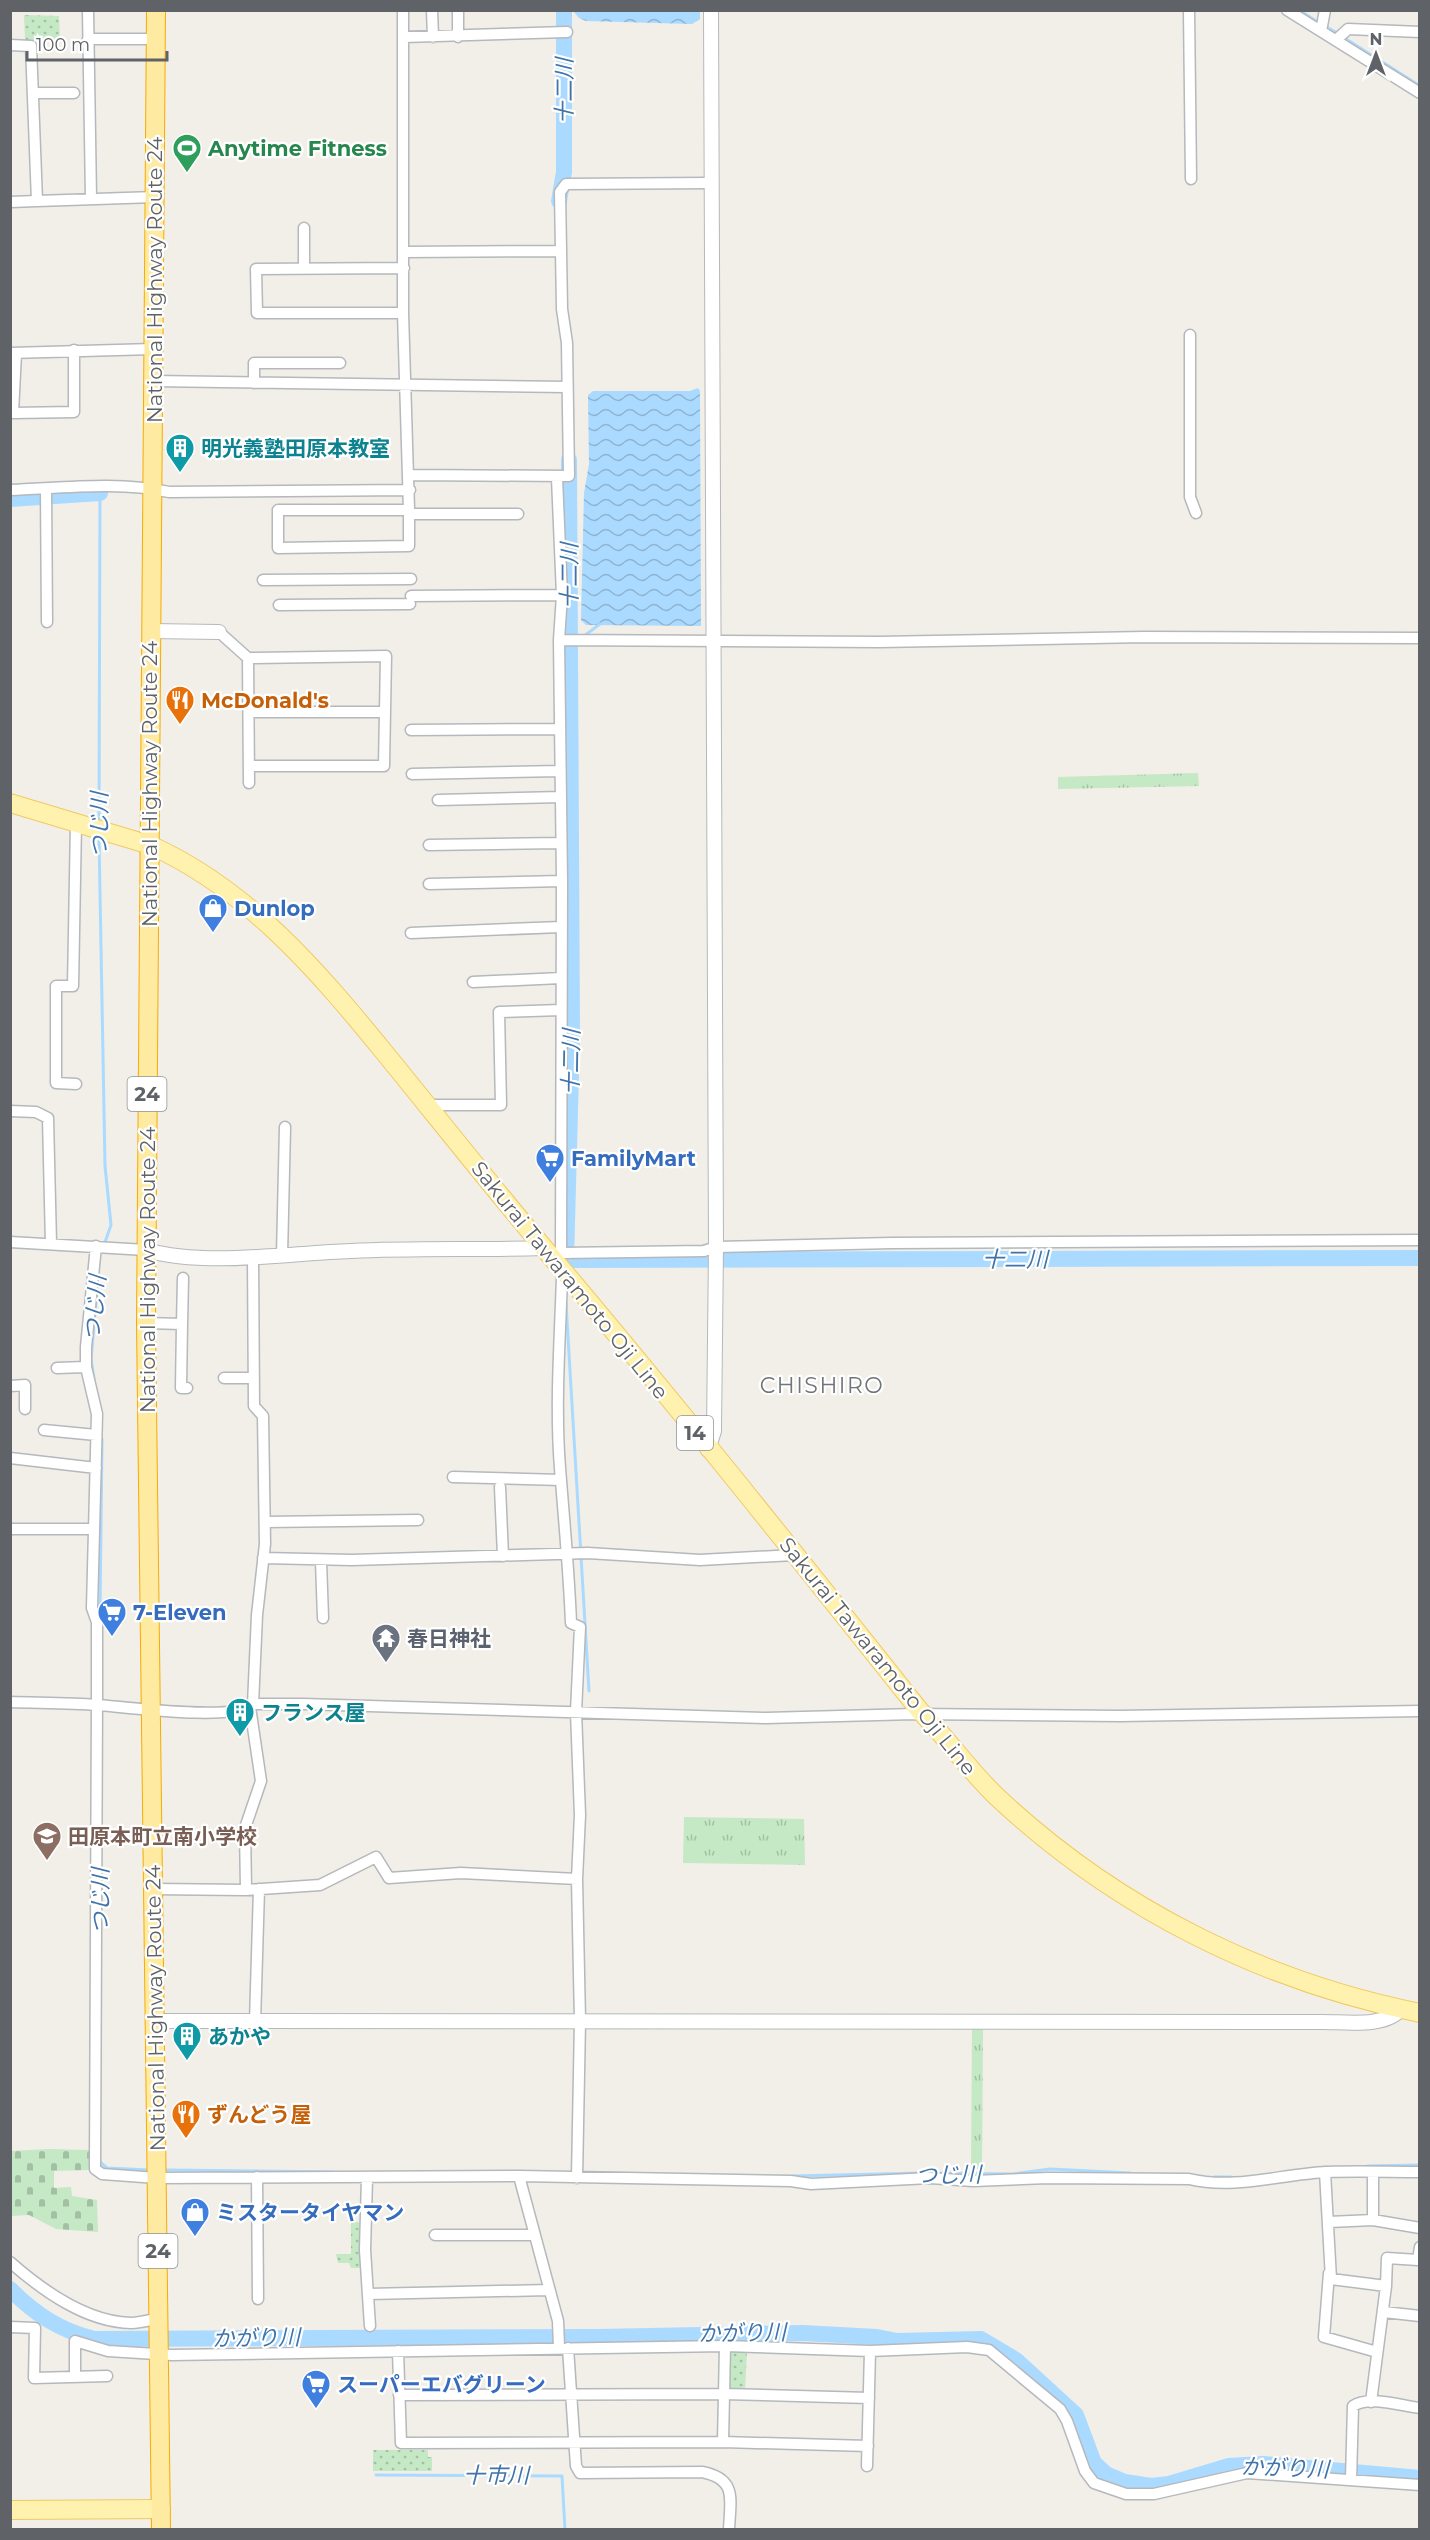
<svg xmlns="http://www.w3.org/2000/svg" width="1430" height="2540" font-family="Montserrat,'Noto Sans JP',sans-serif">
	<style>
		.grass { fill: url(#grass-tufts) }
		.cemetery { fill: url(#cemetery-stones) }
		.park { fill: url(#park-dots) }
		.water { fill: url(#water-waves) }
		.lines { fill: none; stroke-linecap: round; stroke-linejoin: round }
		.stream { stroke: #aadaff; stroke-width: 3 }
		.river { stroke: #aadaff; stroke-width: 16 }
		.minor-casing { stroke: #b5b8bc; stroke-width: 13 }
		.tertiary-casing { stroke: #b5b8bc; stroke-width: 16 }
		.primary-casing { stroke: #f2c960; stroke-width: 20 }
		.trunk-casing { stroke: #f9ab00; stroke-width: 20 }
		.minor { stroke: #fff; stroke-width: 10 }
		.tertiary { stroke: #fff; stroke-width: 14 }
		.primary { stroke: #fff2af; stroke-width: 18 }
		.trunk { stroke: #feeaa1; stroke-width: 18 }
		.labels { text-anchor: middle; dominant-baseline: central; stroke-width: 4.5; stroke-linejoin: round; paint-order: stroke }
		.shield { fill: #fff; stroke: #8f9295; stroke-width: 1.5 }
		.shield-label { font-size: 20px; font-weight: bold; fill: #5f6368 }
		.leisure-label { font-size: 21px; font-weight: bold; fill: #27864d; stroke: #fff; text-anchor: start }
		.street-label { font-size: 21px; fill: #5f6368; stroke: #fff }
		.culture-label { font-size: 21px; font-weight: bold; fill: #0d838f; stroke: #fff; text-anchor: start }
		.food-label { font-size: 21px; font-weight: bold; fill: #c56008; stroke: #fff; text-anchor: start }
		.shop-label { font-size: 21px; font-weight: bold; fill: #366cbe; stroke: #fff; text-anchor: start }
		.worship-label { font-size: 21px; font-weight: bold; fill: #5b616d; stroke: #fff; text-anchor: start }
		.education-label { font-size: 21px; font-weight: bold; fill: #785e54; stroke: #fff; text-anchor: start }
		.water-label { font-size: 22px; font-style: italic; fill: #4174aa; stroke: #fff }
		.neighbourhood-label { font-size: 22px; letter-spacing: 1.5px; fill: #70757a; stroke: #fff }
	</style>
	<defs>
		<pattern id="grass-tufts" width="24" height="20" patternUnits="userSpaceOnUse" patternTransform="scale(1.5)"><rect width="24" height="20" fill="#c5e8c5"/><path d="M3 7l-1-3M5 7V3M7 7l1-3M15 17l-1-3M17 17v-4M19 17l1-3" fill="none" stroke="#a3c0a4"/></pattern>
		<pattern id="cemetery-stones" width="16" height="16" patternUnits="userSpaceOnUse" patternTransform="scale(1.5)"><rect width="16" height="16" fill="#c5e8c5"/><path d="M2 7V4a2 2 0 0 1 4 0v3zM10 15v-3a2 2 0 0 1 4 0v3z" fill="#a3c0a4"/></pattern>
		<pattern id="park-dots" width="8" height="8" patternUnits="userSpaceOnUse" patternTransform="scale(1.5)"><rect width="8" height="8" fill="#c5e8c5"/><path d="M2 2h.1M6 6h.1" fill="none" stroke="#a3c0a4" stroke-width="1.8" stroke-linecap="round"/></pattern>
		<pattern id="water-waves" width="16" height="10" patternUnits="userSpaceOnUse" patternTransform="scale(1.5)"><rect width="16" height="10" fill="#aadaff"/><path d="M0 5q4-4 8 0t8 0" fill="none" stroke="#8eb4d2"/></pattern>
	</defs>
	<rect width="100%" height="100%" fill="#f1efe8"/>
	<path class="grass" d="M 1198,773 L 1199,786 L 1058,789 L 1058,777 Z
		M 684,1817 L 804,1819 L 805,1865 L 683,1863 Z
		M 972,2028 L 983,2028 L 982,2169 L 971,2169 Z"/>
	<path class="cemetery" d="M 49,2149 L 90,2150 L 89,2170 L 54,2171 L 54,2188 L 71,2187 L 72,2196 L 97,2200 L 98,2232 L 56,2229 L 29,2215 L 11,2216 L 11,2151 Z"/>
	<path class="park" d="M 24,15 L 59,16 L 60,41 L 25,40 Z
		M 351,2222 L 359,2222 L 360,2268 L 351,2268 L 349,2263 L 338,2263 L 336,2254 L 351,2254 Z
		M 732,2350 L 747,2351 L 745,2390 L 732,2390 C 725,2380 725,2360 732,2350 Z
		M 373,2450 L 428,2450 L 428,2457 L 432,2457 L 432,2471 L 373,2471 Z"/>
	<path class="water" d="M 573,11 L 700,11 L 700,19 L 692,24 L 586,21 L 579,18 Z
		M 698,388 L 700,391 L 701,626 L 586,625 L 581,620 L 584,493 L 589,464 L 588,395 L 593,391 L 690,391 Z"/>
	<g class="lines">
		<path class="stream" d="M 1299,10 L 1319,23
			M 1325,26 L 1337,33
			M 1343,37 L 1420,86
			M 584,636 L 600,624
			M 99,824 L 100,493
			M 99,837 L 105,1166 L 111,1225 L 104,1245
			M 566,1303 L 589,1691
			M 94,1379 L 91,1359 L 97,1290
			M 100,1615 L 102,1439
			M 99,2161 L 107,2168 L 149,2170
			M 1367,2166 L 1420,2165
			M 166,2170 L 333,2172
			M 933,2173 L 1013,2174 L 1050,2169 L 1130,2173
			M 792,2176 L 923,2173
			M 1214,2177 L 1231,2177
			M 376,2475 L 562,2476 L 565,2530"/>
		<path class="river" d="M 559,201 L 564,172 L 564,10
			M 569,460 L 572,1036 L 566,1260 L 1420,1258
			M 10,499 L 100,493
			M 10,2289 C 35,2314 59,2330 94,2339 L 598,2337 L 803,2333 L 877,2337 L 897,2341 L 981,2339 L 1016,2360 L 1076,2415 L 1094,2463 L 1106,2474 L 1125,2482 L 1151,2486 L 1169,2484 L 1229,2466 L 1263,2464 L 1420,2478"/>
		<g class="minor-casing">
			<path id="minor" d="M 88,10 L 91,199
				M 403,10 L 403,313 L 409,510
				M 432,10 L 433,37
				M 458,10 L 458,37
				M 1189,10 L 1191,179
				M 1287,10 L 1420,93
				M 1321,31 L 1325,10
				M 404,37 L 567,32
				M 88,39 L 156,39
				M 1336,40 L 1348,29 L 1420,32
				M 10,45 L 31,46 L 37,201 L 155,197
				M 33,93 L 74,93
				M 10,202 L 37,201
				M 304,228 L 304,268
				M 404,252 L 561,251
				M 403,313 L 257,313 L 256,269 L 404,268
				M 1190,335 L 1190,497 L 1196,513
				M 11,353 L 153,349
				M 16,353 L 13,413 L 74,412 L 74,350
				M 153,381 L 567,387
				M 254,383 L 254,363 L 340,363
				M 409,475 L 569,476 L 567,343 L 562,309 L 560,192 L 566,184 L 710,183
				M 557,478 L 562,595 L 559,640 L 562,881 L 561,1253
				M 46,489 L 47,622
				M 10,490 C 63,488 118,481 169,492 L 410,490
				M 278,510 L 409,510 L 409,546 L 278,548 Z
				M 409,514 L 518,514
				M 263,580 L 411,579
				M 411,596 L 562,595
				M 279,605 L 410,604
				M 219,632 L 248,658 L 249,783
				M 559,640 L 879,642 L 1144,637 L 1420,638
				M 248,658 L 386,656 L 384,766 L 249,766
				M 250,712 L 385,712
				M 411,730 L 559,729
				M 412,774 L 560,771
				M 438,800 L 561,797
				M 429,845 L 561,843
				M 429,884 L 562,881
				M 411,933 L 561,927
				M 473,982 L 561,978
				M 76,1084 L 56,1083 L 56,986 L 73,986 L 76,823
				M 428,1105 L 501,1105 L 499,1012 L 561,1010
				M 10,1111 L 36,1112 L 48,1118 L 51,1244
				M 10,1242 L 146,1250
				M 96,1246 L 86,1347 L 86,1367 L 97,1414 L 92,1608 L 97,1622 L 97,1699 L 95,2169 L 102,2174 L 157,2178 L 519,2176 L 791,2181 L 811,2184 L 930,2178 L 973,2181 L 1048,2178 L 1189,2179 C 1235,2190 1281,2174 1327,2172 C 1358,2171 1389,2172 1420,2172
				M 282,1255 L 285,1127
				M 551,1256 L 561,1253 L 704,1251 L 716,1247 L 892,1243 L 1420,1240
				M 253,1257 L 254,1406 L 263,1416 L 265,1544 L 257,1615 L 253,1704
				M 564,1272 L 562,1277 C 560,1340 555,1405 560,1468 C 564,1520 569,1571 571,1623 L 580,1627 L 576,1712 L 580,1815 L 577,1879 L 580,2021 L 577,2178
				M 146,1323 L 182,1324 L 181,1388 L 187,1388
				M 182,1324 L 183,1278
				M 57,1368 L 86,1367
				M 224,1378 L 254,1378
				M 10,1386 L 25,1385 L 25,1409
				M 44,1430 L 96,1435
				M 10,1458 L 96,1468
				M 453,1477 L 561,1480
				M 500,1487 L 503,1556
				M 266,1522 L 418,1520
				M 10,1529 L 94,1529
				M 263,1558 L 352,1560 L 588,1553 L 700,1560 L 794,1555
				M 321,1561 L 323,1618
				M 10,1702 C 40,1703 69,1703 98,1705 C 125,1707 237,1722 253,1704 L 303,1704 L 766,1718 L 914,1714 L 1120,1716 L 1420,1711
				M 153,1889 L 246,1890 L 320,1885 L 376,1857 L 389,1878 L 461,1873 L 577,1879
				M 246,1890 L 245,1828 L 261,1781 L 250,1707
				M 255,2022 L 259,1889
				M 1325,2172 L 1331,2279 L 1386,2286 L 1371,2402
				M 1373,2172 L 1373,2220
				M 519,2176 L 558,2321 L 559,2347
				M 257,2177 L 258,2299
				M 367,2178 L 365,2250 L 370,2326
				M 1329,2222 L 1373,2220 L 1420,2228
				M 435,2235 L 533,2235
				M 10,2262 C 43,2291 86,2322 131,2323 C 140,2323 150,2320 159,2318
				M 1329,2273 L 1324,2337 L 1377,2352
				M 1386,2286 L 1387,2258 L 1418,2260 L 1420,2247
				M 368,2294 L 549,2290
				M 1384,2312 L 1420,2316
				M 10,2327 L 35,2328 L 34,2378 L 107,2376
				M 568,2348 L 576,2466 L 580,2473 L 702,2472 C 738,2479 730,2500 729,2530
				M 398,2351 L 401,2443 L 723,2442 L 868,2446
				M 75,2377 L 75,2341 L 108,2351 L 172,2355 L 725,2346 L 870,2351 L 967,2347 L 989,2350 L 1060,2409 L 1067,2421 L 1085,2471 L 1094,2483 L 1126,2494 L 1154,2494 L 1247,2473 L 1420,2485
				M 399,2395 L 724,2394 L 869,2398
				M 723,2442 L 725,2346
				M 867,2466 L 870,2351
				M 1351,2480 L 1353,2406 C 1368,2395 1402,2406 1420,2408"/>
		</g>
		<g class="tertiary-casing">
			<path id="tertiary" d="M 150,631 L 219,632
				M 146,1250 C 206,1267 289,1253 351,1251 C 415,1248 479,1250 543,1248
				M 708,1450 L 714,1431 L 716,1247 L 711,10
				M 154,2021 L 1317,2022 C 1342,2021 1384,2029 1401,2009"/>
		</g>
		<g class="primary-casing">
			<path id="primary" d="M 10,803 L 150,845 C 248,889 317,970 384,1052 C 437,1117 489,1183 543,1247 C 672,1399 796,1555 920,1711 C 947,1738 968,1769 996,1796 C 1114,1907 1261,1981 1420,2013
				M 10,2510 L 161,2509"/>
		</g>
		<g class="trunk-casing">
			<path id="trunk" d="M 156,10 L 146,1323 L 161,2530"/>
		</g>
		<use href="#minor" class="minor"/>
		<use href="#tertiary" class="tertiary"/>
		<use href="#primary" class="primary"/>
		<use href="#trunk" class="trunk"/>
	</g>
	<defs>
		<g id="stadium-pin" transform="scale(1.5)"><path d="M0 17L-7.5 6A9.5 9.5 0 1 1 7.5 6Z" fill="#2e9e5b" stroke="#fff"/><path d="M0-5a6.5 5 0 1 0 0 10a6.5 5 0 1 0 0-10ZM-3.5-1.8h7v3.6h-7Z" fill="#fff"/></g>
		<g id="building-pin" transform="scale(1.5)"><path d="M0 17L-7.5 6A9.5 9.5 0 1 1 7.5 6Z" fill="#0f9aa8" stroke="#fff"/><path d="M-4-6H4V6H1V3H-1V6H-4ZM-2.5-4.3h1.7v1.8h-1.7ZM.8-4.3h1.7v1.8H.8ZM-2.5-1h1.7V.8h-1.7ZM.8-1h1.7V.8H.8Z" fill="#fff"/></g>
		<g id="restaurant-pin" transform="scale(1.5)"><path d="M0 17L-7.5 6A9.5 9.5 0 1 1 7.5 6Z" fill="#e8710a" stroke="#fff"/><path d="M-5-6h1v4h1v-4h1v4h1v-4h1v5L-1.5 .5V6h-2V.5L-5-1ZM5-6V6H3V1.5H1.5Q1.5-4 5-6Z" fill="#fff"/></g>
		<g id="shop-pin" transform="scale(1.5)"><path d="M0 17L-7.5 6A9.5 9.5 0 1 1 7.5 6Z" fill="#3f7fe0" stroke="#fff"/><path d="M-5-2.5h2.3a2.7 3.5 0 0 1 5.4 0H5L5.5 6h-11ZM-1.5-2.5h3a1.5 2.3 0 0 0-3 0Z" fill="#fff"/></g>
		<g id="supermarket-pin" transform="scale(1.5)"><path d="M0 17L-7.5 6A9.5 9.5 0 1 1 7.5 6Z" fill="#3f7fe0" stroke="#fff"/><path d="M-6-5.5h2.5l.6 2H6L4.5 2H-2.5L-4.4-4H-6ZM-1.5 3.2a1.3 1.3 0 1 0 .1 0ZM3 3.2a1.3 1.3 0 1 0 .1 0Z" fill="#fff"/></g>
		<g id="temple-pin" transform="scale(1.5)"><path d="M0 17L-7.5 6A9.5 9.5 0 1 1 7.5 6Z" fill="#6b7280" stroke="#fff"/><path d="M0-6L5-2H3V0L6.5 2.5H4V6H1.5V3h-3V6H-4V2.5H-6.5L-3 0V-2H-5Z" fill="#fff"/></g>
		<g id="school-pin" transform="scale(1.5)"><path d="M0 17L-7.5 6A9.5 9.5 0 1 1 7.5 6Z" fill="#8d6e63" stroke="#fff"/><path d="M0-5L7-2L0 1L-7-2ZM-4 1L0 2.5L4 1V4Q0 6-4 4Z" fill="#fff"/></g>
	</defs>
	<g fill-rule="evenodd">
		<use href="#stadium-pin" x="187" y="148"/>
		<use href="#building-pin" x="180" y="448"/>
		<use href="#restaurant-pin" x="180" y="700"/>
		<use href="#shop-pin" x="213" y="908"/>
		<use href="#supermarket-pin" x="550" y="1158"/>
		<use href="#supermarket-pin" x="112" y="1612"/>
		<use href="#temple-pin" x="386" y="1638"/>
		<use href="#building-pin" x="240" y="1712"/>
		<use href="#school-pin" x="47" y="1836"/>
		<use href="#building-pin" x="187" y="2036"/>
		<use href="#restaurant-pin" x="186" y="2114"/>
		<use href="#shop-pin" x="195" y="2212"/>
		<use href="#supermarket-pin" x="316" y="2384"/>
	</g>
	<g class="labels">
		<g class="shield">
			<rect x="127.5" y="1077" width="39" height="34" rx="4.5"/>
			<rect x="677" y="1416" width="36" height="34" rx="4.5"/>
			<rect x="138.5" y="2234" width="39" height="34" rx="4.5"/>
		</g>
		<g class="shield-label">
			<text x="147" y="1094">24</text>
			<text x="695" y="1433">14</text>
			<text x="158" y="2251">24</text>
		</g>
		<g class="leisure-label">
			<text x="208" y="148">Anytime Fitness</text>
		</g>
		<g class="street-label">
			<text transform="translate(154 280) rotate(-90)">National Highway Route 24</text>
			<text transform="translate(149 784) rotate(-90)">National Highway Route 24</text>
			<text transform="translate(147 1270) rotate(-90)">National Highway Route 24</text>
			<text transform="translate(570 1280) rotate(51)">Sakurai Tawaramoto Oji Line</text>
			<text transform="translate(878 1656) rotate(51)">Sakurai Tawaramoto Oji Line</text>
			<text transform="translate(155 2008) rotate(-91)">National Highway Route 24</text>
		</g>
		<g class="culture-label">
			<text x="201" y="448">明光義塾田原本教室</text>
			<text x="261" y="1712">フランス屋</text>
			<text x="208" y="2036">あかや</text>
		</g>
		<g class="food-label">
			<text x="201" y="700">McDonald's</text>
			<text x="207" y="2114">ずんどう屋</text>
		</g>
		<g class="shop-label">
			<text x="234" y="908">Dunlop</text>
			<text x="571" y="1158">FamilyMart</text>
			<text x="133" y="1612">7-Eleven</text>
			<text x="216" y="2212">ミスタータイヤマン</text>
			<text x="337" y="2384">スーパーエバグリーン</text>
		</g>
		<g class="worship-label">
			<text x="407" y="1638">春日神社</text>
		</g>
		<g class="education-label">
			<text x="68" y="1836">田原本町立南小学校</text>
		</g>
		<g class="water-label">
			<text transform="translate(564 91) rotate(-90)">十二川</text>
			<text transform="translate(569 576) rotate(-90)">十二川</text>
			<text transform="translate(99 825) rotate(-90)">つじ川</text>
			<text transform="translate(571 1062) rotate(-89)">十二川</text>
			<text x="1015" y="1259">十二川</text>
			<text transform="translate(95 1308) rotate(-85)">つじ川</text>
			<text transform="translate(100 1901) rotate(-90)">つじ川</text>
			<text transform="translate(948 2175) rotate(-1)">つじ川</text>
			<text transform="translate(742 2333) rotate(-1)">かがり川</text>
			<text transform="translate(256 2338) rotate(-1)">かがり川</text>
			<text transform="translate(1285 2468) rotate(2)">かがり川</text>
			<text x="496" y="2475">十市川</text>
		</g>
		<g class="neighbourhood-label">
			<text x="822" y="1385">CHISHIRO</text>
		</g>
	</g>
	<rect width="1430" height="2540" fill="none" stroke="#5f6368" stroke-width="24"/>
	<g transform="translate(1376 54)" stroke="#ffffff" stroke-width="4.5" paint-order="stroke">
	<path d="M0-4.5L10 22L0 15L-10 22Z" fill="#5f6368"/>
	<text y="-9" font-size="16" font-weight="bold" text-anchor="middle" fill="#5f6368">N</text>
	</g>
	<path d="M27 51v9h140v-9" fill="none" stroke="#5f6368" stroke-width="3"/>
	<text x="36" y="51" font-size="18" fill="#5f6368" stroke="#ffffff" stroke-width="4.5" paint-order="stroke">100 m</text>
</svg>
